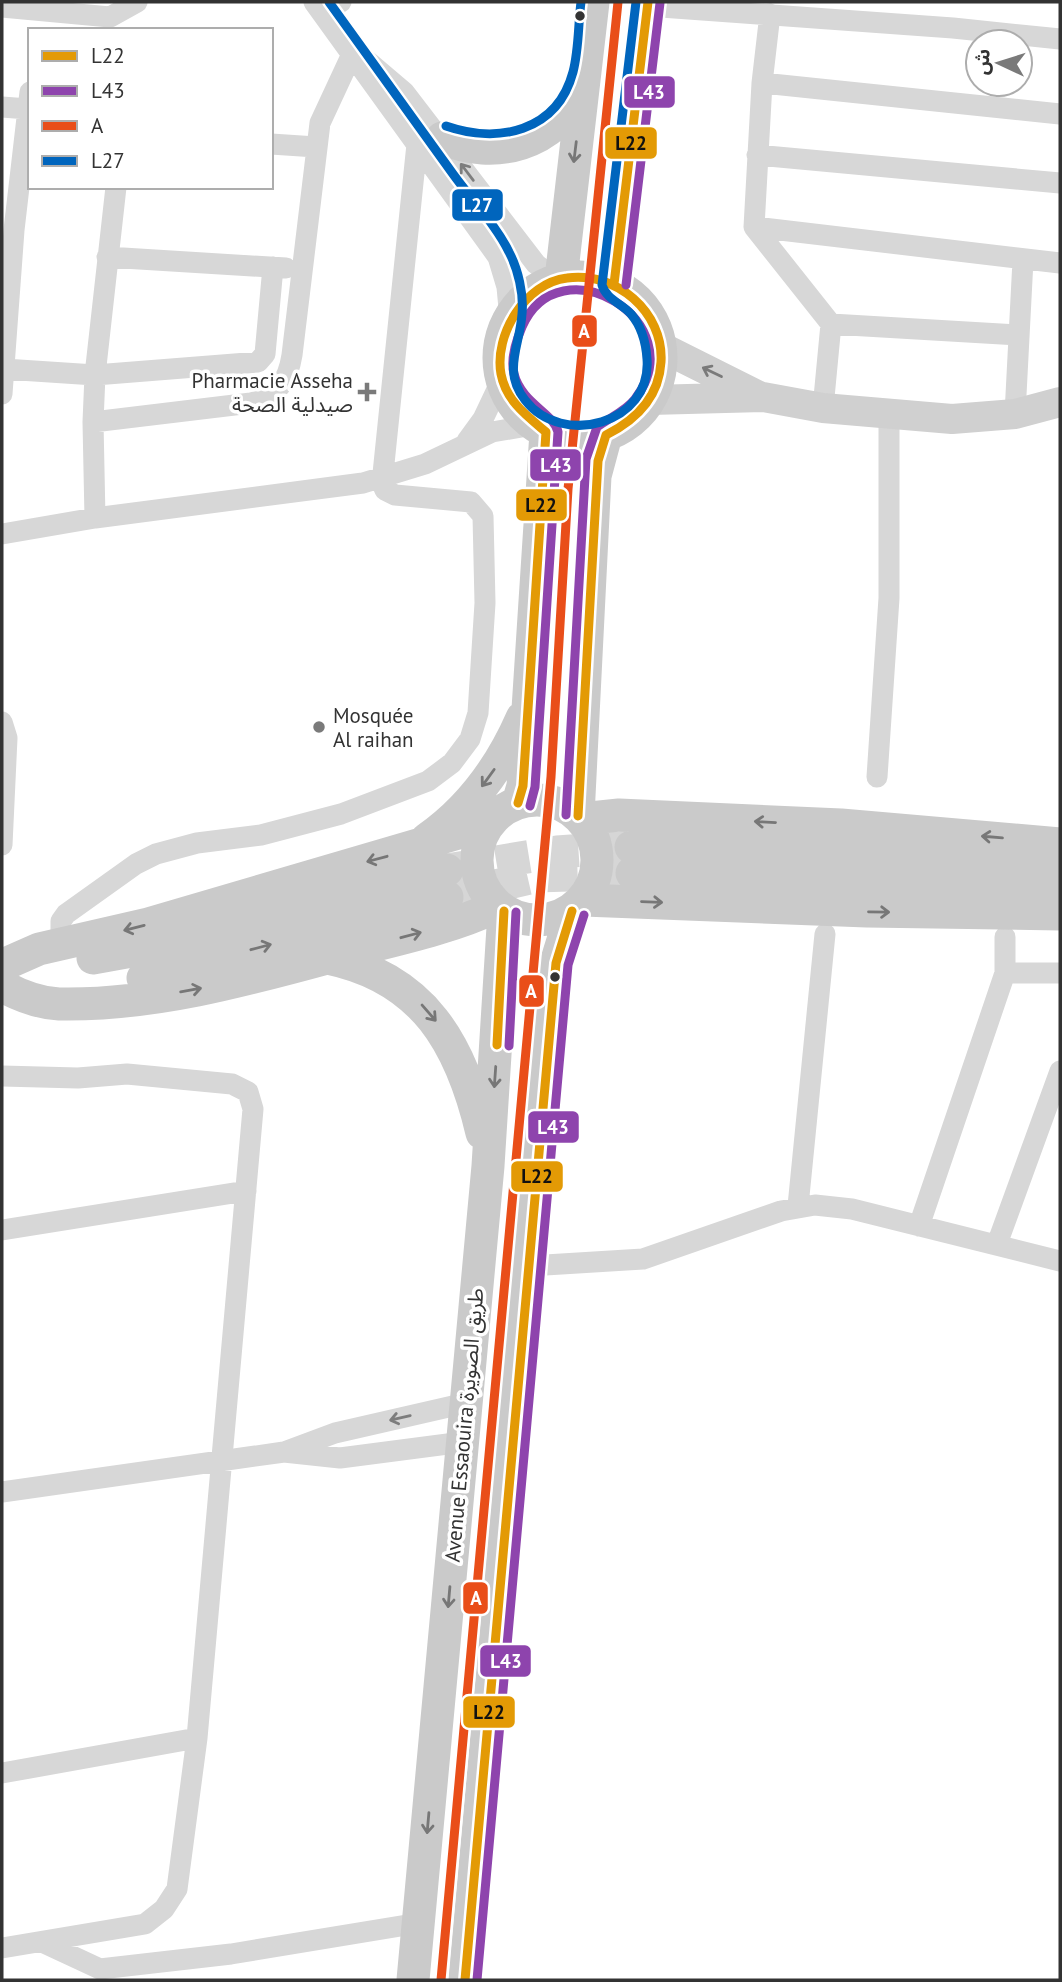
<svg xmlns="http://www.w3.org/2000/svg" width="1062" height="1982" font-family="'PT Sans','Noto Sans Arabic',sans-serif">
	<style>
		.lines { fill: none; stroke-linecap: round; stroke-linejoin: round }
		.primary-tunnel { stroke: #d6d6d6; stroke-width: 33; stroke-dasharray: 33 17; stroke-linecap: butt }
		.street { stroke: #d7d7d7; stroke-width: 21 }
		.secondary { stroke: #d0d0d0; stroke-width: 30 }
		.primary { stroke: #cacaca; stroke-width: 33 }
		.bus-1-casing { stroke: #fff; stroke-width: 14 }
		.bus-2-casing { stroke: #fff; stroke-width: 14 }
		.bus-3-casing { stroke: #fff; stroke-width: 14 }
		.bus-4-casing { stroke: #fff; stroke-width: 14 }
		.bus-1 { stroke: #e39a05; stroke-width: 9 }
		.bus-2 { stroke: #8e44ad; stroke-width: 9 }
		.bus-3 { stroke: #e94e19; stroke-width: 9 }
		.bus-4 { stroke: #0065bd; stroke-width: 9 }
		.oneway { stroke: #777 }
		.oneway2 { stroke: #7d7d7d }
		.oneway3 { stroke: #7a7a7a }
		.bus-dot { fill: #333; stroke: #fff; stroke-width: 2.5 }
		.poi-dot { fill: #7a7a7a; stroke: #fff; stroke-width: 2.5 }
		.labels { text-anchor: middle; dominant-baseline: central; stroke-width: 7; stroke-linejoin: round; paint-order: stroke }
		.poi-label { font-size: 21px; fill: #333; stroke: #fff; text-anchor: end }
		.street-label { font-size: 21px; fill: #333; stroke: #fff }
		.line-badge { stroke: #fff; stroke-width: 2.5 }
		.badge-label { font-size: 19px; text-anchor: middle; font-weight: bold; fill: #fff }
		.pale-badge-label { font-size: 19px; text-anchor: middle; font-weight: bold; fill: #111 }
	</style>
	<rect width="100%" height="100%" fill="#fff"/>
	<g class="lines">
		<path class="primary-tunnel" d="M 447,870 L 557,852 L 631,847
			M 447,897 L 539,876 L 632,873"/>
		<path class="street" d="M 314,2 L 498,257 L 507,287 L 510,319
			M 647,6 L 953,28 L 1060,39
			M 2,7 L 110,17 L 137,2
			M 322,12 L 341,2
			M 770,14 L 762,83 L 754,227 L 831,324 L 823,408
			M 364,58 L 404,92 L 536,264 L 557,280
			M 762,83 L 1060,114
			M 2,107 L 28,109
			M 271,144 L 316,147
			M 757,155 L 1060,183
			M 754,227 L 1060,263
			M 107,257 L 286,268
			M 831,324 L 1019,335
			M 4,369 L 95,375 L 258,362 L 265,354 L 273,267
			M 2,394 L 14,230 L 30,92
			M 1015,414 L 1023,260
			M 93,422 L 251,403 C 277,397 288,381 292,355 L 320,123 L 353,52
			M 467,441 L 483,419 L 502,379
			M 95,518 L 93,422 L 95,375 L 116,187
			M 2,534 L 95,518 L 363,483 L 425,464 L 492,432 L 533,425
			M 2,722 L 7,738 L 2,845
			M 877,777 L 889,598 L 889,414
			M 61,943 L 61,921 L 66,914 L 136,864 L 156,854 L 197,843 L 261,835 L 341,814 L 428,781 L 452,763 L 470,739 L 478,713 L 485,603 L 483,516 L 471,502 L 395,495 L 385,490 L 382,483 L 417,144
			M 1005,973 L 1060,973
			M 2,1076 L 78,1078 L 127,1074 L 232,1084 L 248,1092 L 253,1109 L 197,1738 L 177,1889 L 164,1909 L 145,1924 L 2,1948
			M 798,1206 L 825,934
			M 919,1226 L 1005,973 L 1005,937
			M 2,1230 L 246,1191
			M 997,1244 L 1060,1071
			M 529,1266 L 643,1259 L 781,1211 L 815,1205 L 852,1209 L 1060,1261
			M 284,1452 L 340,1458 L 463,1442
			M 2,1492 L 284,1452 L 335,1433 L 466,1403
			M 2,1773 L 197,1738
			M 42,1942 L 100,1969 L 231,1954 L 419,1923"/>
		<path class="secondary" d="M 661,347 L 759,396
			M 650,400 L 763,397 L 823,408 L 952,419 L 1015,414 L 1060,402"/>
		<path class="primary" d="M 442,138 C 495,161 555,145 580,90
			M499 358a81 81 0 1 1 162 0a81 81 0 1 1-162 0Z
			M 561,279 L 593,2
			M 614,284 L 648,2
			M477 860a60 60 0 1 1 120 0a60 60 0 1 1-120 0Z
			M 518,803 L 523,786 L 546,432
			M 578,816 L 595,476 L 606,435
			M 581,819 L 619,815 L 841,825 L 1060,844
			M 427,839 C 470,809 501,766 522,718
			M 631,847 L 675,846 L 1060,868
			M 632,873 L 1060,892
			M 584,900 L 867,911 L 1060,914
			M 93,958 L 165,945 L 447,870
			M 328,958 C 424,978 461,1044 482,1133
			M 5,964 L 39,949 L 148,924 L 489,824
			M 143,978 L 447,897
			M 4,987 C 21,996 39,1003 59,1004 C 160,1006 260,976 356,950 C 404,938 453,927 498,906
			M 413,1980 L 488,1166 L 504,911
			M 465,1980 L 556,963 L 572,911"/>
		<g class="bus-1-casing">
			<path id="bus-1" d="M 614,284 L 648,2
				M 518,803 L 523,786 L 546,432 C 527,416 506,401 501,374 C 494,335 525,283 567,278 C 616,271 664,312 661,362 C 659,397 636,420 606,435 L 598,461 L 578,816
				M 497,1045 L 504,911
				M 465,1980 L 556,963 L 572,911"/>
		</g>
		<g class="bus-2-casing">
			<path id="bus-2" d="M 626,285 L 660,3
				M 530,806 L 535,787 L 558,432 C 554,413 522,404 514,374 C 510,358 516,341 522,327 C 559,241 695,321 635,399 C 625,412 610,417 597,427 L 586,459 L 566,815
				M 509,1046 L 516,912
				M 477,1980 L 568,965 L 584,915"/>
		</g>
		<g class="bus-3-casing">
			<path id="bus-3" d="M 441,1980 L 551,777 L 568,489 L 618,2"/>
		</g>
		<g class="bus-4-casing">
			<path id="bus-4" d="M 329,2 C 370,59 412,117 453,174 C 471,199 496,225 509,252 C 518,269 524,294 522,314 C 520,346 502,371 525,400 C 562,448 652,424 647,359 C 646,343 642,327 631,314 C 622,304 606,299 602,285 L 636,2
				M 446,126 C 498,144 557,132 573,72 C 579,49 578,25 581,2"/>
		</g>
		<use href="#bus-1" class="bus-1"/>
		<use href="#bus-2" class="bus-2"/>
		<use href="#bus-3" class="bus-3"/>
		<use href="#bus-4" class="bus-4"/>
	</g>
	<defs><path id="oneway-shaft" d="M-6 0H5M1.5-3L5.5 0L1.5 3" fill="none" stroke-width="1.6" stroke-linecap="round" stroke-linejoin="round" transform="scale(1.75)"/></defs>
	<g class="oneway">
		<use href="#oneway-shaft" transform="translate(575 152) rotate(97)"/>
		<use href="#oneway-shaft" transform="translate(488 778) rotate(126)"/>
		<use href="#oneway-shaft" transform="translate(765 822) rotate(-177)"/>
		<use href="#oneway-shaft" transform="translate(992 837) rotate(-175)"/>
		<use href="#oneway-shaft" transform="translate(377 859) rotate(165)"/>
		<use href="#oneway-shaft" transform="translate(652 902) rotate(2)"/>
		<use href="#oneway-shaft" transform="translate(879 912) rotate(1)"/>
		<use href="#oneway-shaft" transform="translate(134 928) rotate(166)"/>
		<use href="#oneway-shaft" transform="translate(411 935) rotate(-15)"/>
		<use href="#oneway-shaft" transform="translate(261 947) rotate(-15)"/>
		<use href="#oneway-shaft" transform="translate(191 990) rotate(-10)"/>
		<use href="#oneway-shaft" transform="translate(429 1013) rotate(49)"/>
		<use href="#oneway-shaft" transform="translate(495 1077) rotate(94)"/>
		<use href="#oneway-shaft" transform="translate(449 1597) rotate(95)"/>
		<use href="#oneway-shaft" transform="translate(428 1823) rotate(95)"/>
	</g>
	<g class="oneway2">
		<use href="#oneway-shaft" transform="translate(467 172) rotate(-127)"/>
		<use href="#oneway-shaft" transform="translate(400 1418) rotate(167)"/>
	</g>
	<use class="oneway3" href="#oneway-shaft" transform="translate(712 372) rotate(-154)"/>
	<g class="bus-dot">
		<circle cx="580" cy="16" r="6"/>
		<circle cx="555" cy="977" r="6"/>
	</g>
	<g class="poi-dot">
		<path d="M363.5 381.5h7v7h7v7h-7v7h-7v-7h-7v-7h7z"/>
		<circle cx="319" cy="727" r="7"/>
	</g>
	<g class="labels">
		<g class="poi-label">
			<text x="353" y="380">Pharmacie Asseha<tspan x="353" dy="24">صيدلية الصحة</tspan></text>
			<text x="333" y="715" text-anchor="start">Mosquée<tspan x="333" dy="24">Al raihan</tspan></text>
		</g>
		<g class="street-label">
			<text transform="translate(464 1425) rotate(-85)">Avenue Essaouira طريق الصويرة</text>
		</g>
	</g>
	<g class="line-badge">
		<rect x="623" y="75" width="53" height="34" rx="7" fill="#8e44ad"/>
		<rect x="604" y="126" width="54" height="34" rx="7" fill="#e39a05"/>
		<rect x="451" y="188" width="53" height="34" rx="7" fill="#0065bd"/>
		<rect x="571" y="314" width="27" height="34" rx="7" fill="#e94e19"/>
		<rect x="529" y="448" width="53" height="34" rx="7" fill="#8e44ad"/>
		<rect x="515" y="488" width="53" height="34" rx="7" fill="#e39a05"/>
		<rect x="518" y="974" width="27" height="34" rx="7" fill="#e94e19"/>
		<rect x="527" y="1110" width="53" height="34" rx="7" fill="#8e44ad"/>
		<rect x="510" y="1160" width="54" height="33" rx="7" fill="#e39a05"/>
		<rect x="462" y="1581" width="27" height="34" rx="7" fill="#e94e19"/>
		<rect x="479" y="1644" width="53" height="34" rx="7" fill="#8e44ad"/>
		<rect x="462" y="1695" width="54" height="34" rx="7" fill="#e39a05"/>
	</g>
	<g class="badge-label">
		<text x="649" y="99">L43</text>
		<text x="477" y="212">L27</text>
		<text x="584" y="338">A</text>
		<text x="556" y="472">L43</text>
		<text x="531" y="998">A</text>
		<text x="553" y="1134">L43</text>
		<text x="476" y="1605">A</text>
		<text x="506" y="1668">L43</text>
	</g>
	<g class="pale-badge-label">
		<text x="631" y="150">L22</text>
		<text x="541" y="512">L22</text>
		<text x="537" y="1183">L22</text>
		<text x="489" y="1719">L22</text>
	</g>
	<rect width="1062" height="1982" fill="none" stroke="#333333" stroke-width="7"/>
	<rect x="28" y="28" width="245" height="161" fill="#ffffff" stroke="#adadad" stroke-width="2"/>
	<rect x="42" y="51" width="35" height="10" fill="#e39a05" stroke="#adadad" stroke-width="2"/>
	<text x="91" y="63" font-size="21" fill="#333333">L22</text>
	<rect x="42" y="86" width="35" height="10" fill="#8e44ad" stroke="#adadad" stroke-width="2"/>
	<text x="91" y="98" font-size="21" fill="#333333">L43</text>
	<rect x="42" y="121" width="35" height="10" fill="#e94e19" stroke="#adadad" stroke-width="2"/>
	<text x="91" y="133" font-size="21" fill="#333333">A</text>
	<rect x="42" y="156" width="35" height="10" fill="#0065bd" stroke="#adadad" stroke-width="2"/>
	<text x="91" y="168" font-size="21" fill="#333333">L27</text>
	<g transform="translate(999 63) rotate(274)"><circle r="33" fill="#ffffff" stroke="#adadad" stroke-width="2"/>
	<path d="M0-5L12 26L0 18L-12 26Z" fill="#7a7a7a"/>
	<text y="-10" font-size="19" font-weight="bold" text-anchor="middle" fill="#333333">ش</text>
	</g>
</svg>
